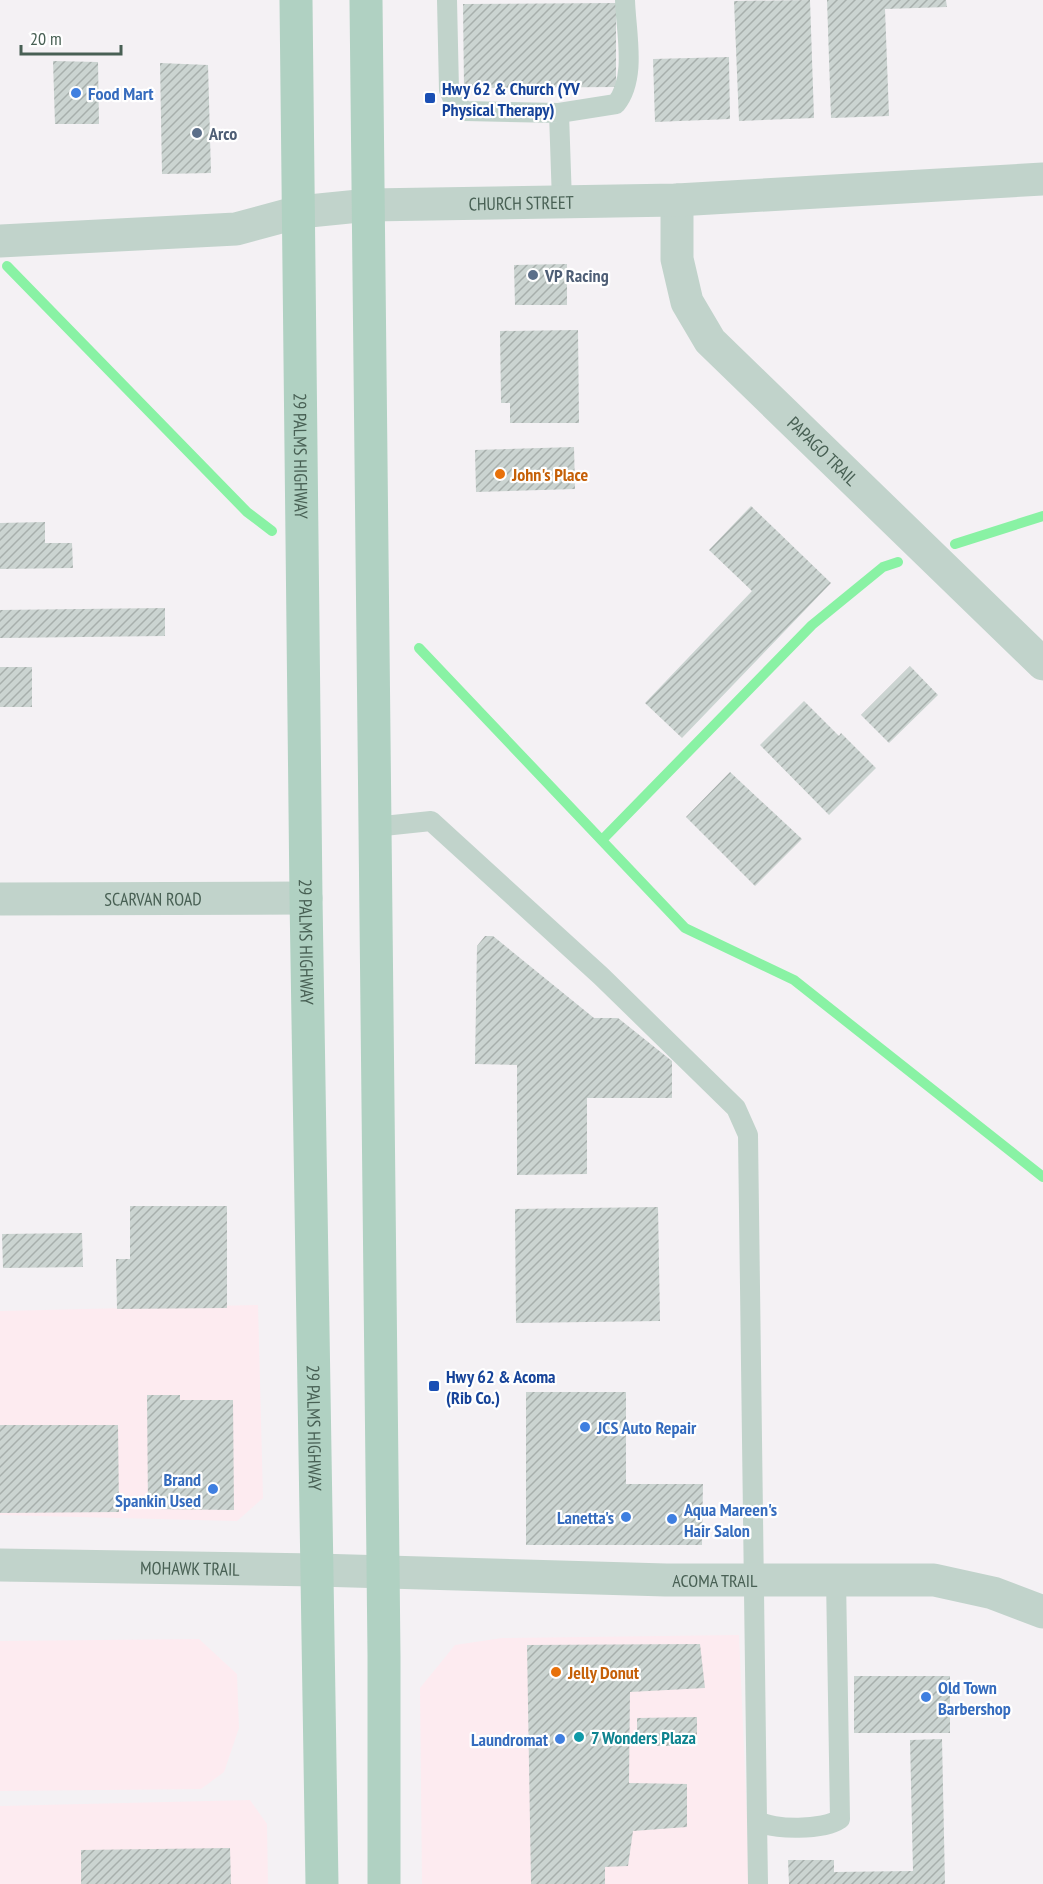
<svg xmlns="http://www.w3.org/2000/svg" width="1043" height="1884" font-family="'PT Sans Narrow',sans-serif">
	<style>
		.commercial { fill: #fdebf0 }
		.lines { fill: none; stroke-linecap: round; stroke-linejoin: round }
		.stream { stroke: #89f2a4; stroke-width: 10 }
		.building { fill: url(#building-hatch) }
		.service { stroke: #c1d3cb; stroke-width: 20 }
		.minor { stroke: #c1d3cb; stroke-width: 33 }
		.tertiary { stroke: #c1d3cb; stroke-width: 33 }
		.primary { stroke: #b0d1c2; stroke-width: 33 }
		.shop-dot { fill: #3f7fe0; stroke: #fff; stroke-width: 2 }
		.transit-dot { fill: #1a4fb4; stroke: #fff; stroke-width: 2 }
		.service-dot { fill: #5c6f8a; stroke: #fff; stroke-width: 2 }
		.food-dot { fill: #e8710a; stroke: #fff; stroke-width: 2 }
		.culture-dot { fill: #0f9aa8; stroke: #fff; stroke-width: 2 }
		.labels { text-anchor: middle; dominant-baseline: central; stroke-width: 4.5; stroke-linejoin: round; paint-order: stroke }
		.transit-label { font-size: 18px; font-weight: bold; fill: #164399; stroke: #fff; text-anchor: start }
		.shop-label { font-size: 18px; font-weight: bold; fill: #366cbe; stroke: #fff; text-anchor: start }
		.service-label { font-size: 18px; font-weight: bold; fill: #4e5e75; stroke: #fff; text-anchor: start }
		.street-label { font-size: 18px; fill: #486054; stroke: #fff }
		.food-label { font-size: 18px; font-weight: bold; fill: #c56008; stroke: #fff; text-anchor: start }
		.culture-label { font-size: 18px; font-weight: bold; fill: #0d838f; stroke: #fff; text-anchor: start }
	</style>
	<defs>
		<pattern id="building-hatch" width="6" height="6" patternUnits="userSpaceOnUse" patternTransform="scale(1.5)"><rect width="6" height="6" fill="#cbd4d1"/><path d="M-1 1l2-2M0 6l6-6M5 7l2-2" fill="none" stroke="#a7afac"/></pattern>
	</defs>
	<rect width="100%" height="100%" fill="#f4f1f4"/>
	<path class="commercial" d="M 258,1305 L 263,1498 L 237,1521 L 0,1515 L 0,1311 Z
		M 739,1635 L 750,1884 L 422,1884 L 420,1688 L 455,1645 L 502,1638 Z
		M 199,1639 L 237,1674 L 239,1728 L 224,1772 L 201,1789 L 0,1791 L 0,1641 Z
		M 250,1800 L 267,1824 L 268,1884 L 0,1884 L 0,1806 Z"/>
	<g class="lines">
		<path class="stream" d="M 7,266 L 247,512 L 272,531
			M 955,544 L 1043,516
			M 419,648 L 685,928 L 794,980 L 1043,1177
			M 603,839 L 812,625 L 883,567 L 898,562"/>
	</g>
	<path class="building" d="M 810,0 L 814,118 L 739,121 L 734,1 Z
		M 827,0 L 946,0 L 947,7 L 885,9 L 889,116 L 831,118 Z
		M 616,3 L 616,87 L 464,88 L 463,4 Z
		M 729,57 L 730,119 L 655,122 L 653,59 Z
		M 53,61 L 98,62 L 99,124 L 55,124 Z
		M 160,63 L 208,65 L 211,173 L 162,174 Z
		M 567,264 L 567,305 L 515,305 L 514,265 Z
		M 578,330 L 579,423 L 510,423 L 510,403 L 501,403 L 500,331 Z
		M 574,447 L 575,489 L 476,492 L 475,450 Z
		M 751,506 L 831,583 L 682,738 L 645,703 L 752,591 L 709,550 Z
		M 45,522 L 45,543 L 72,543 L 73,568 L 0,569 L 0,523 Z
		M 165,608 L 165,636 L 0,638 L 0,610 Z
		M 910,666 L 938,695 L 889,743 L 861,715 Z
		M 0,667 L 32,667 L 32,707 L 0,707 Z
		M 804,701 L 839,736 L 841,733 L 876,768 L 829,815 L 760,745 Z
		M 730,772 L 802,839 L 755,886 L 686,817 Z
		M 485,936 L 493,936 L 594,1018 L 618,1018 L 672,1061 L 672,1098 L 587,1098 L 587,1174 L 517,1175 L 517,1065 L 475,1064 L 477,946 Z
		M 130,1206 L 227,1206 L 227,1308 L 117,1309 L 116,1259 L 130,1259 Z
		M 658,1207 L 660,1321 L 516,1323 L 515,1209 Z
		M 82,1233 L 83,1267 L 3,1268 L 2,1234 Z
		M 526,1392 L 626,1392 L 626,1484 L 703,1484 L 702,1545 L 526,1545 Z
		M 147,1395 L 180,1395 L 180,1400 L 233,1400 L 234,1510 L 148,1509 Z
		M 0,1425 L 118,1425 L 119,1512 L 0,1513 Z
		M 700,1644 L 705,1688 L 630,1692 L 629,1783 L 687,1784 L 687,1827 L 633,1831 L 628,1866 L 605,1867 L 605,1884 L 531,1884 L 527,1645 Z
		M 854,1676 L 950,1676 L 950,1733 L 854,1733 Z
		M 697,1717 L 697,1746 L 637,1746 L 637,1718 Z
		M 942,1739 L 945,1884 L 789,1884 L 788,1860 L 834,1860 L 834,1872 L 913,1871 L 910,1740 Z
		M 230,1848 L 231,1884 L 81,1884 L 81,1850 Z"/>
	<g class="lines">
		<path class="service" d="M 447,0 L 449,90 L 454,102 L 465,111 L 559,113 L 616,104 C 637,78 626,33 625,0
			M 559,113 L 562,202
			M 374,827 L 431,821 L 601,976 L 736,1108 L 748,1135 L 757,1820 C 773,1831 824,1830 840,1819 L 836,1578
			M 757,1820 L 758,1884"/>
		<g class="minor">
			<path id="s1" d="M 677,200 L 677,259 L 687,302 L 710,341 L 1043,664"/>
			<path id="s2" d="M 0,241 L 236,229 L 299,212 L 369,205 L 677,200 L 1043,179"/>
			<path id="s3" d="M 0,899 L 306,898"/>
			<path id="s4" d="M 0,1565 L 317,1570"/>
		</g>
		<path class="tertiary" id="s5" d="M 317,1570 L 666,1580 L 934,1580 L 993,1593 L 1043,1612"/>
		<g class="primary">
			<path id="s6" d="M 296,0 L 306,898 L 322,1884"/>
			<path d="M 366,0 L 384,1656 L 384,1884"/>
		</g>
	</g>
	<g class="shop-dot">
		<circle cx="76" cy="93" r="6"/>
		<circle cx="585" cy="1427" r="6"/>
		<circle cx="213" cy="1489" r="6"/>
		<circle cx="626" cy="1517" r="6"/>
		<circle cx="672" cy="1519" r="6"/>
		<circle cx="926" cy="1697" r="6"/>
		<circle cx="560" cy="1739" r="6"/>
	</g>
	<g class="transit-dot">
		<rect x="424" y="92" width="12" height="12" rx="3"/>
		<rect x="428" y="1380" width="12" height="12" rx="3"/>
	</g>
	<g class="service-dot">
		<circle cx="197" cy="133" r="6"/>
		<circle cx="533" cy="275" r="6"/>
	</g>
	<g class="food-dot">
		<circle cx="500" cy="474" r="6"/>
		<circle cx="556" cy="1672" r="6"/>
	</g>
	<circle class="culture-dot" cx="579" cy="1737" r="6"/>
	<g class="labels">
		<g class="transit-label">
			<text x="442" y="88">Hwy 62 &amp; Church (YV<tspan x="442" dy="21">Physical Therapy)</tspan></text>
			<text x="446" y="1376">Hwy 62 &amp; Acoma<tspan x="446" dy="21">(Rib Co.)</tspan></text>
		</g>
		<g class="shop-label">
			<text x="88" y="93">Food Mart</text>
			<text x="597" y="1427">JCS Auto Repair</text>
			<text x="201" y="1479" text-anchor="end">Brand<tspan x="201" dy="21">Spankin Used</tspan></text>
			<text x="684" y="1509">Aqua Mareen's<tspan x="684" dy="21">Hair Salon</tspan></text>
			<text x="614" y="1517" text-anchor="end">Lanetta's</text>
			<text x="938" y="1687">Old Town<tspan x="938" dy="21">Barbershop</tspan></text>
			<text x="548" y="1739" text-anchor="end">Laundromat</text>
		</g>
		<g class="service-label">
			<text x="209" y="133">Arco</text>
			<text x="545" y="275">VP Racing</text>
		</g>
		<g class="street-label">
			<text stroke="none"><textPath href="#s2" startOffset="524">CHURCH STREET</textPath></text>
			<text stroke="none"><textPath href="#s1" startOffset="306">PAPAGO TRAIL</textPath></text>
			<text stroke="none"><textPath href="#s6" startOffset="456">29 PALMS HIGHWAY</textPath></text>
			<text stroke="none"><textPath href="#s3" startOffset="153">SCARVAN ROAD</textPath></text>
			<text stroke="none"><textPath href="#s6" startOffset="942">29 PALMS HIGHWAY</textPath></text>
			<text stroke="none"><textPath href="#s6" startOffset="1428">29 PALMS HIGHWAY</textPath></text>
			<text stroke="none"><textPath href="#s4" startOffset="190">MOHAWK TRAIL</textPath></text>
			<text stroke="none"><textPath href="#s5" startOffset="398">ACOMA TRAIL</textPath></text>
		</g>
		<g class="food-label">
			<text x="512" y="474">John's Place</text>
			<text x="568" y="1672">Jelly Donut</text>
		</g>
		<g class="culture-label">
			<text x="591" y="1737">7 Wonders Plaza</text>
		</g>
	</g>
	<path d="M21 45v9h100v-9" fill="none" stroke="#486054" stroke-width="3"/>
	<text x="30" y="45" font-size="18" fill="#486054" stroke="#ffffff" stroke-width="4.5" paint-order="stroke">20 m</text>
</svg>
